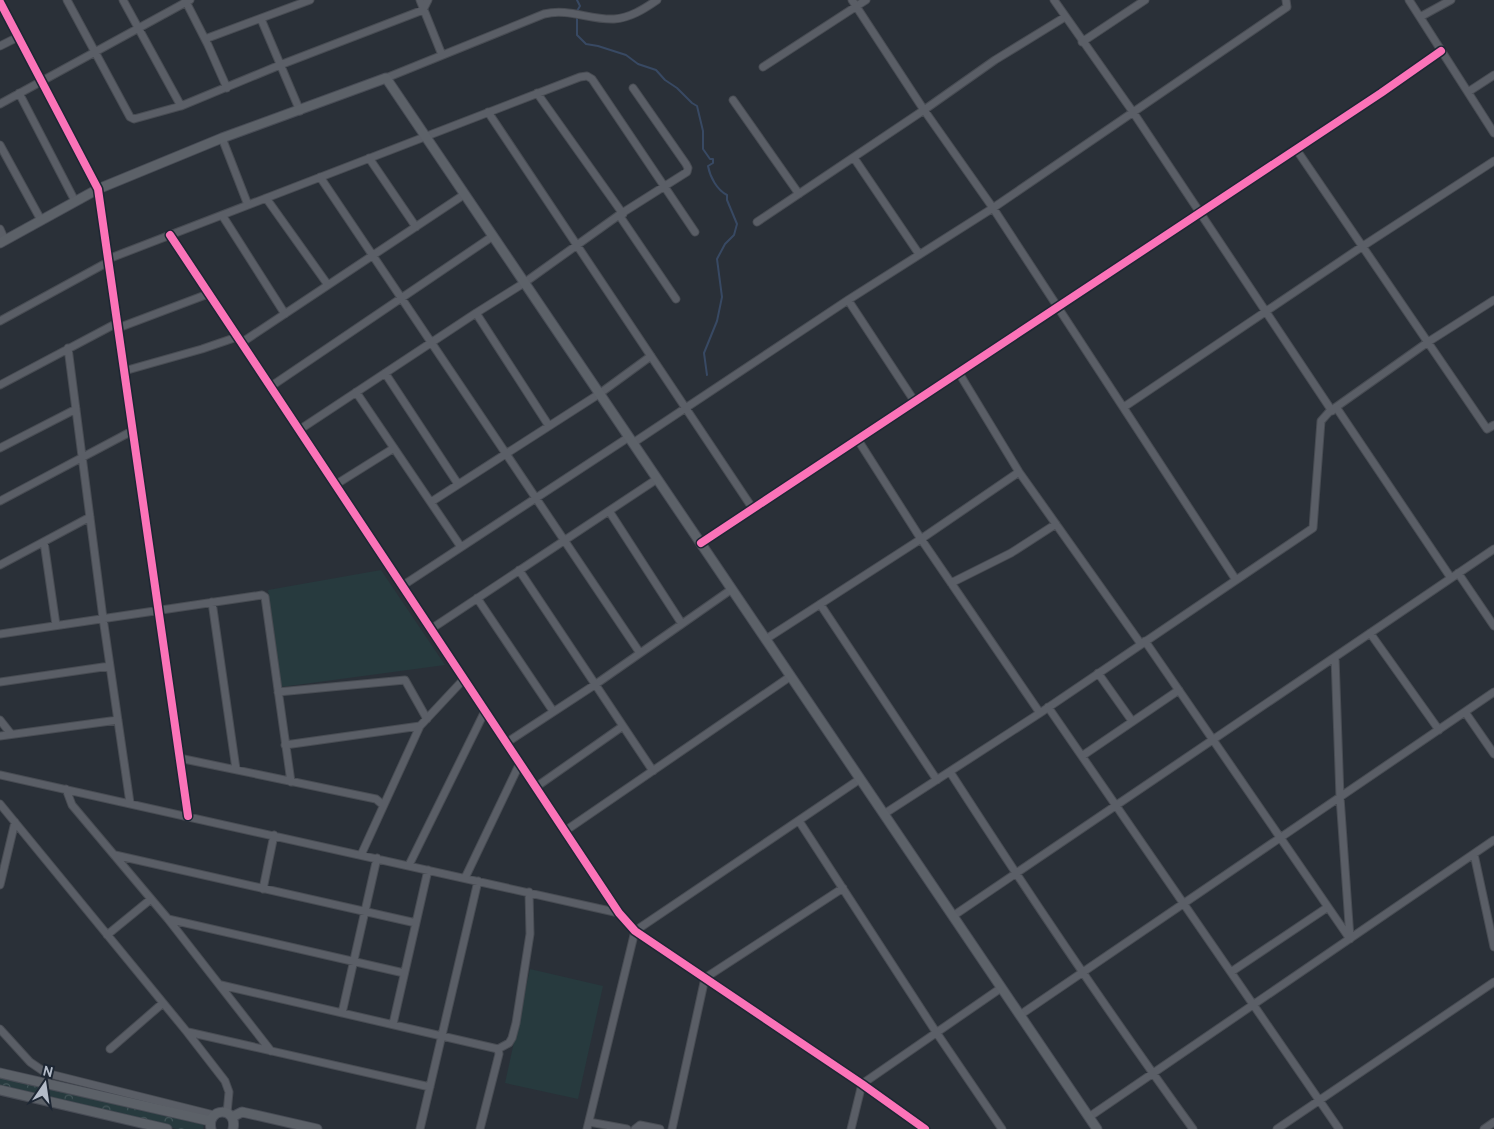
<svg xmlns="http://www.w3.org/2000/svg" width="1494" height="1129" font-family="Overpass,sans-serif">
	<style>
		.grass { fill: #273a3e }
		.park { fill: url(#park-crowns) }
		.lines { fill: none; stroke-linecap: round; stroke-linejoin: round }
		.stream { stroke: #384963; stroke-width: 2 }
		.minor-casing { stroke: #484c53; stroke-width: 9 }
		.major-casing { stroke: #484c55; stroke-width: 11 }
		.minor { stroke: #5a5e66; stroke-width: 7 }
		.major { stroke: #5c6168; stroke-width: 9 }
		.cycleway-casing { stroke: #1d2633; stroke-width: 11 }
		.cycleway { stroke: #fb73b8; stroke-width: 8 }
	</style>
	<defs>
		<pattern id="park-crowns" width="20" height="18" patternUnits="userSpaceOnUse" patternTransform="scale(1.25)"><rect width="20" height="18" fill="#273a3e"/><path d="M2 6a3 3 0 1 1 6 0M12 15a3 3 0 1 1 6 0" fill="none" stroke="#445559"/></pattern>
	</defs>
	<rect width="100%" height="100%" fill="#2a3038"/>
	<path class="grass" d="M 381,570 L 445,665 L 281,687 L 268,590 Z
		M 530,969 L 603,986 L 578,1099 L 505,1083 Z"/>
	<path class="park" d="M 0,1076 L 204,1123 L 203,1129 L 177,1129 L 0,1088 Z"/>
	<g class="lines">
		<path class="stream" d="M 577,0 L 580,6 L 577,11 L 577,35 L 586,44 L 598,46 L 626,55 L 638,64 L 656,70 L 665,80 L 677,88 L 692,103 L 697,106 L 703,131 L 703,149 L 710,159 L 713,159 L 713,163 L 708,166 C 710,177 717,190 727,195 L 727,200 L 737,224 L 734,235 L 725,244 L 717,259 L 722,297 L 717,321 L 704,353 L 707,375"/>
		<g class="minor-casing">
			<path id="minor" d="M 67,0 L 130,117 L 134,119 L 181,106 L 280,65 L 423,10 L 428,0
				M 123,0 L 181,106
				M 185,0 L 208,45 L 227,88
				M 420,0 L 442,55
				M 852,0 L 924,110 L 993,208 L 1236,580
				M 1054,0 L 1133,112 L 1332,411
				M 1409,0 L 1494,133
				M 0,2 L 98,189 L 188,816
				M 1420,17 L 1451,0
				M 261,19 L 300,111
				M 205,39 L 310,0
				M 1082,42 L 1145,0
				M 0,46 L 18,37
				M 763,67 L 866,0
				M 386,78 L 544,14 C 569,8 589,20 614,19 C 630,18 644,9 657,0
				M 1468,92 L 1494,75
				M 19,93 L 75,201
				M 537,93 L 623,214
				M 733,100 L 799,194
				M 0,104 L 190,0
				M 488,112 L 753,509
				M 222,138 L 248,205
				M 0,145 L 41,220
				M 1296,149 L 1487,429 L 1494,425
				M 369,158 L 416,227
				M 854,158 L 919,254
				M 320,177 L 640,653
				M 266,198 L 328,285
				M 222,215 L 285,314
				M 619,215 L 676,299
				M 757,222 L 924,110 L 995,60 L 1065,17
				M 0,229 L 5,240
				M 170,235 L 619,913 L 635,931 L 862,1084 L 925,1129
				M 108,259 L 580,77 L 587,76 L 592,79 L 695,232
				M 848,300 L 915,402
				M 476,313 L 549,426
				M 0,321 L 108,262
				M 118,328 L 208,294
				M 241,343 L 465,194
				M 68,348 L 103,618 L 130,803
				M 124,371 L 202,349 L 237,337
				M 385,373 L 458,484
				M 959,373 L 1019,472 L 1141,644
				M 0,385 L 117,323
				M 270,387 L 493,236
				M 356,392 L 461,547
				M 1124,407 L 1363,246 L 1494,161
				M 1336,407 L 1451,578
				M 299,430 L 476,313 L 524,283 L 619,215 L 687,172 L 688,168 L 686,164 L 633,88
				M 858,440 L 921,539 L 1040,713
				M 633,443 L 848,300 L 993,208 L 1287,7 L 1286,0
				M 0,448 L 76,409
				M 335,485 L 394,448
				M 0,501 L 132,431
				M 431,502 L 599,394 L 651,356
				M 609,511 L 682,624
				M 44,542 L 56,625
				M 701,543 L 1381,93 L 1441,51
				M 0,565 L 90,517
				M 519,570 L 653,771
				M 1458,573 L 1494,626
				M 951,583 L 1011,553 L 1056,524
				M 402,586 L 629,437
				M 477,598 L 553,711
				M 212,602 L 236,769
				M 820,604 L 937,780
				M 431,629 L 657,479
				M 1370,633 L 1439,730
				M 0,634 L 262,595 L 265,597 L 291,782
				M 766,639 L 921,539 L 1019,472
				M 1145,641 L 1350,939
				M 1335,657 L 1340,797 L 1350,938
				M 1098,673 L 1132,721
				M 0,682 L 110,666
				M 278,692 L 405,680 L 427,719
				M 1048,707 L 1339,1129
				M 1465,712 L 1494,754
				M 0,720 L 11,734
				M 0,736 L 118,720
				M 506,743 L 596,684 L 732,589
				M 285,745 L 420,726
				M 1082,756 L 1179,690
				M 179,758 L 376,799 L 383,805
				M 950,772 C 1028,893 1108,1012 1193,1129
				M 0,775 L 619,913
				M 536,787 L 623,726
				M 66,789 L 72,805 L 168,919 L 271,1051
				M 0,804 L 187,1032 L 225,1081 L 229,1092 L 227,1113
				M 884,814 L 1040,713 L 1313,528 L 1321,421 L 1329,412 L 1428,342 L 1494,300
				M 799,821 L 936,1032 L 1002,1129
				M 565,831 L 791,676
				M 1474,854 L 1494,947
				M 115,855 L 416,923
				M 361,855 L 420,726 L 464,679
				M 409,865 L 485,711
				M 465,878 L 520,763
				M 0,885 L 15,822
				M 263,889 L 274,835
				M 953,916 L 1494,549
				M 168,919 L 404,973
				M 107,935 L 151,899
				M 1231,972 L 1328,907
				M 221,985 L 498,1049 L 499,1054 L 480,1129
				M 342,1013 L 377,858
				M 1020,1015 L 1494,692
				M 393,1024 L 428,870
				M 0,1029 L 30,1062 L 46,1073 L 214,1115
				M 188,1032 L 430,1087
				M 110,1049 L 163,1003
				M 498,1049 L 509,1043 L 512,1038 L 516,1023 L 530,934 L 529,892
				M 1089,1117 L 1494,840
				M 589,1122 L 627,1129
				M 420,1129 L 478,881
				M 587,1129 L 635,931 L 860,779
				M 635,1129 L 640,1125 L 660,1129
				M 672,1129 L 705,978 L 843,888
				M 851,1129 L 862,1084 L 1001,988
				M 1277,1129 L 1494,982
				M 1484,1129 L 1494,1122"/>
		</g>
		<g class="major-casing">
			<path id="major" d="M 0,243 L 98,189 L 222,138 L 386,78 L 1097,1129
				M 0,1073 L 210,1121
				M 0,1090 L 167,1129
				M 232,1117 L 242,1112 L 317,1129
				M 211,1129 C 206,1107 238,1106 233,1129"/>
		</g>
		<use href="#minor" class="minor"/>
		<use href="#major" class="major"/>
		<g class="cycleway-casing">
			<path id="cycleway" d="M 0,2 L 98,189 L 188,816
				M 170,235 L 619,913 L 635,931 L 862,1084 L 925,1129
				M 701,543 L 1381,93 L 1441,51"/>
		</g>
		<use href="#cycleway" class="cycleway"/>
	</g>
	<g transform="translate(45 1084) rotate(13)" stroke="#1d2633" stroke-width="4" paint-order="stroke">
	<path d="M0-4L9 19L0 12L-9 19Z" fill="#b4bcc9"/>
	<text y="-8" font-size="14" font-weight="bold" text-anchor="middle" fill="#b4bcc9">N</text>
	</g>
</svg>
